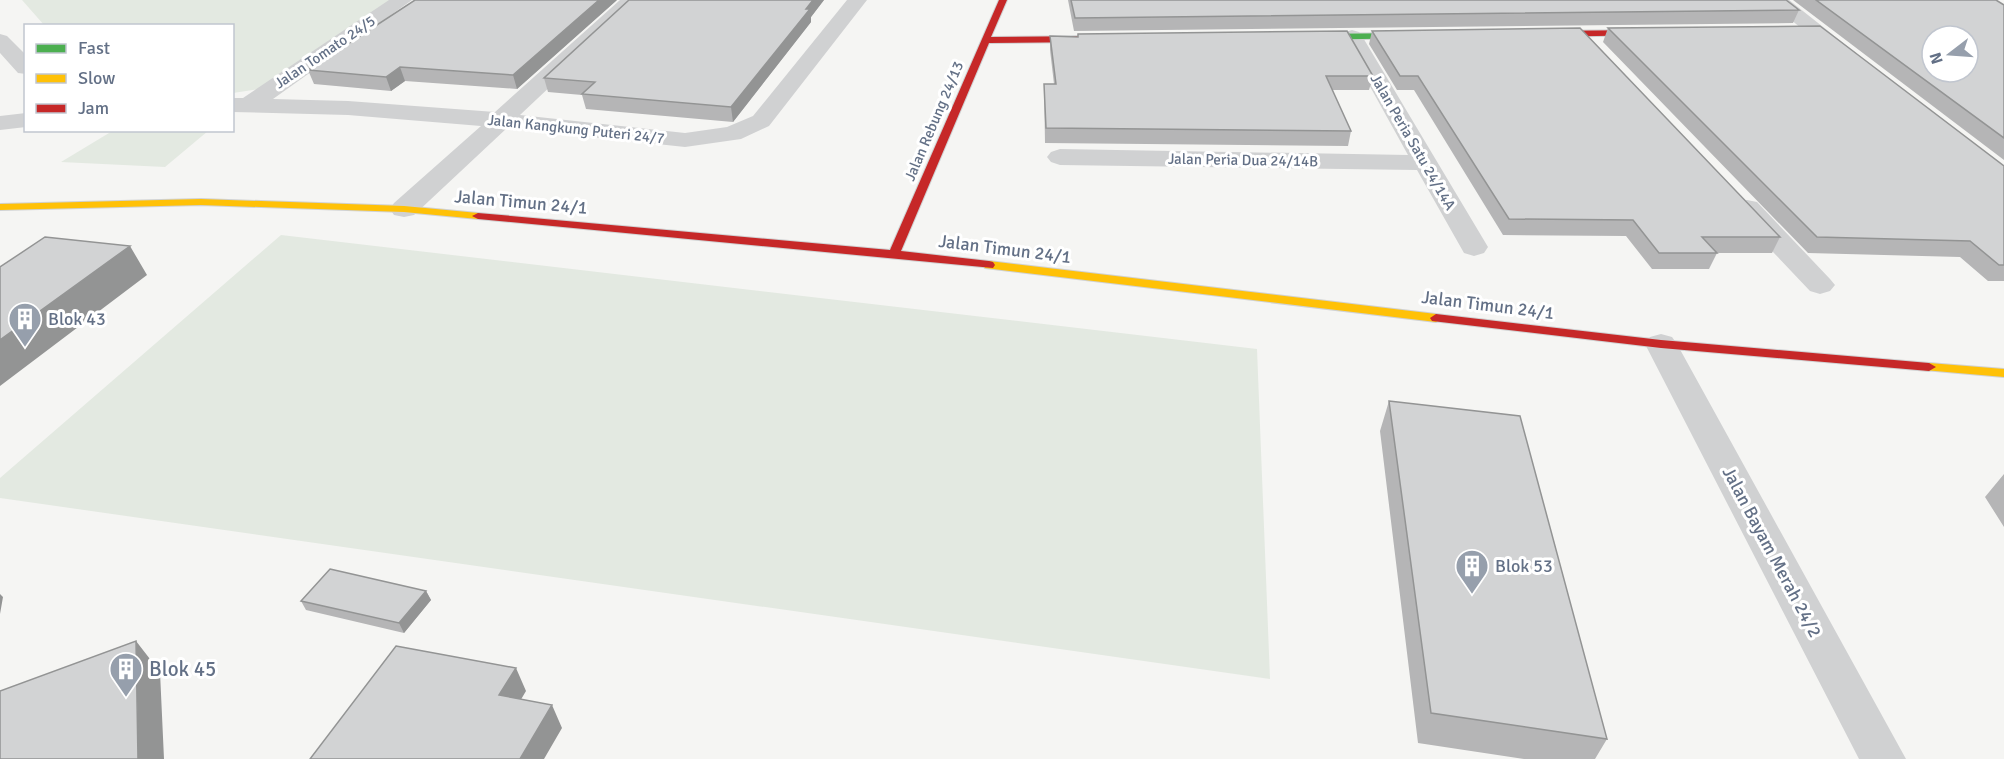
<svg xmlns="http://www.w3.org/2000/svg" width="2004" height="759" font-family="Signika,sans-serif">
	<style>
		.green { fill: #e3e9e1 }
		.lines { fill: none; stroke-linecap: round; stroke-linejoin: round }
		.fast-casing { stroke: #d0d2d3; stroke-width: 2 }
		.slow-casing { stroke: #d0d2d3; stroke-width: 2 }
		.jam-casing { stroke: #d0d2d3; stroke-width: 2 }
		.street { fill: #d0d1d2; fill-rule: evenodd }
		.fast { fill: #4caf50; fill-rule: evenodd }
		.slow { fill: #ffc107; fill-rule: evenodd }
		.jam { fill: #c62828; fill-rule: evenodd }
		.wall { fill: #b5b5b6 }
		.shaded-wall { fill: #939494 }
		.building { fill: #d2d3d4; stroke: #939494; stroke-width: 1.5; fill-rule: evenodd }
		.labels { text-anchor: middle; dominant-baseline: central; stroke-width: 6; stroke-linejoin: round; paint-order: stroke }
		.far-street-label { font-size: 15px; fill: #637086; stroke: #fff }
		.street-label { font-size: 18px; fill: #637086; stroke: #fff }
		.poi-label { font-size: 18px; fill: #637086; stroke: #fff; text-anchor: start }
		.near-poi-label { font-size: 21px; fill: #637086; stroke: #fff; text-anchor: start }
	</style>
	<rect width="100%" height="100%" fill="#f5f5f3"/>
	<path class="green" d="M 22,0 L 393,0 L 259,89 L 233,93 L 232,26 L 44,25 Z
		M 114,130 L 208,130 L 208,131 L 165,167 L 61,162 Z
		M 281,235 L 1257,349 L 1270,679 L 0,498 L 0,478 Z"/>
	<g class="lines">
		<g class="fast-casing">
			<path id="fast" d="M 1416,33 L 1419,34 L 1419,38 L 1306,40 L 1302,37 L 1306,34 Z"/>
		</g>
		<g class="slow-casing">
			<path id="slow" d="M 201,199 L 404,206 L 478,213 L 484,216 L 478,219 L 404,212 L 201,205 L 0,210 L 0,204 Z
				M 989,261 L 1436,314 L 1442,318 L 1436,322 L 985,268 L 983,265 L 985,262 Z
				M 1929,363 L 2004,369 L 2004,377 L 1924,370 L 1922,367 Z"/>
		</g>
		<g class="jam-casing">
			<path id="jam" d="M 999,0 L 1007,0 L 991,37 L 1095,36 L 1099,39 L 1095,42 L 989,43 L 901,251 L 989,261 L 993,262 L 995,265 L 993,268 L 478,219 L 472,216 L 478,213 L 890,250 Z
				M 1650,30 L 1654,33 L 1653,35 L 1540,37 L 1536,34 L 1540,31 Z
				M 1436,314 L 1661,340 L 1929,363 L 1936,367 L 1929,371 L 1661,348 L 1432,321 L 1430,318 Z"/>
		</g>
		<path class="street" d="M 389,0 L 412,0 L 273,99 L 348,101 L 495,112 L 620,0 L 642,0 L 520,115 L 685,133 L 727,127 L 753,116 L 847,0 L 867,0 L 769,126 L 741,139 L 685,147 L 507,128 L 414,215 L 404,217 L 394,215 L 390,209 L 394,203 L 481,126 L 348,115 L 232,112 L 232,98 L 243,98 Z
			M 1767,0 L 1789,0 L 1856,53 L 1853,58 L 1845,59 L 1837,58 Z
			M 1352,30 L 1359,32 L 1362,36 L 1488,247 L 1484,253 L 1474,256 L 1464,253 L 1417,170 L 1060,165 L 1051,162 L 1047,157 L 1051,152 L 1060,149 L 1408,155 L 1342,36 L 1345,32 Z
			M 0,34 L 7,36 L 26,55 L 26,74 L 18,73 L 0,53 Z
			M 26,113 L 26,127 L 0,130 L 0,116 Z
			M 1747,200 L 1757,202 L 1830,279 L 1835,285 L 1830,291 L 1820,294 L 1810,291 L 1737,214 L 1734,208 L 1737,202 Z
			M 1661,334 L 1672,337 L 1677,344 L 1906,759 L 1859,759 L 1645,344 L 1650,337 Z"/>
		<use href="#fast" class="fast"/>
		<use href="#slow" class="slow"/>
		<use href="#jam" class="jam"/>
	</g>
	<path class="wall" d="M 617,0 L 517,89 L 405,81 L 391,91 L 314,84 L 308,70 Z
		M 629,0 L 824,0 L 811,17 L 811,22 L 733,122 L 586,109 L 582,95 L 548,92 L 544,78 Z
		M 1068,0 L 1786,0 L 1799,10 L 1793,23 L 1074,31 Z
		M 1793,0 L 1996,0 L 2004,5 L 2004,160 Z
		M 1608,28 L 2004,166 L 2004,281 L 1988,281 L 1960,257 L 1808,253 L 1603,42 Z
		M 1372,31 L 1780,237 L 1772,253 L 1716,253 L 1717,253 L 1709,269 L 1652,269 L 1626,236 L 1503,235 L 1414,90 L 1397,90 L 1369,44 Z
		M 1078,34 L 1373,76 L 1369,90 L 1332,90 L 1351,131 L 1348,146 L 1045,143 L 1044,84 L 1054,84 L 1050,50 L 1050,36 L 1078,37 Z
		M 1389,401 L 1607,739 L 1595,759 L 1524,759 L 1418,743 L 1380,431 Z
		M 2004,474 L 2004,527 L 1985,497 Z
		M 426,591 L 431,600 L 404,633 L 306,610 L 301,601 Z"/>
	<path class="shaded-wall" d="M 599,0 L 617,0 L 517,89 L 513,75 Z
		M 813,0 L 824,0 L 811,17 L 811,22 L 733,122 L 731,107 Z
		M 400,67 L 405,81 L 391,91 L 386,77 Z
		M 130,246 L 147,275 L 0,386 L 0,340 Z
		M 426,591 L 431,600 L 404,633 L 399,623 Z
		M 0,594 L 3,597 L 0,614 Z
		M 136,641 L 160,672 L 164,759 L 138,759 Z
		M 516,668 L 526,691 L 510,718 L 499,695 Z
		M 552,705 L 562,728 L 544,759 L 520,759 Z"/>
	<path class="building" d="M 415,0 L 599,0 L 513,75 L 400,67 L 386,77 L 308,70 Z
		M 629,0 L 813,0 L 806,9 L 810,9 L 731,107 L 582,94 L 595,82 L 544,78 Z
		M 1071,0 L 1786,0 L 1799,10 L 1075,18 Z
		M 1816,0 L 1996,0 L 2004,5 L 2004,138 ZM 1932,36 L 1968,36 L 1968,72 L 1932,72 Z
		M 1820,26 L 2004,166 L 2004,265 L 1999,265 L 1970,241 L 1817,237 L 1608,28 Z
		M 1580,28 L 1780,237 L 1702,237 L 1717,253 L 1659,253 L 1633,220 L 1509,219 L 1418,76 L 1400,76 L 1372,31 Z
		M 1347,31 L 1373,76 L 1326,76 L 1351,131 L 1046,128 L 1044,84 L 1056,84 L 1050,36 L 1078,37 L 1078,34 Z
		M 45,237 L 130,246 L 0,340 L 0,267 Z
		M 1389,401 L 1520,416 L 1607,739 L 1431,713 Z
		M 330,569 L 426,591 L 399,623 L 301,601 Z
		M 136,641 L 138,759 L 0,759 L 0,691 Z
		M 396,646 L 516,668 L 499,695 L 552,705 L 520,759 L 310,759 Z"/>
	<defs>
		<g id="building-pin" transform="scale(1.725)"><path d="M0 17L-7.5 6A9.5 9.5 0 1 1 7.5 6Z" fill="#969fac" stroke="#fff"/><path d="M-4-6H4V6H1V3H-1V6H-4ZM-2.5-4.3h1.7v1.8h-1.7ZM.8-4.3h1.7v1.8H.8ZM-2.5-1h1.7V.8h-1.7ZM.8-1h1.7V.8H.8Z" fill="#fff"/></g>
	</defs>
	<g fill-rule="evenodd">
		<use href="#building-pin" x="25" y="319"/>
		<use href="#building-pin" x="1472" y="566"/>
		<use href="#building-pin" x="126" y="669"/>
	</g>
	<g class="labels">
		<g class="far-street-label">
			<text transform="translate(325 52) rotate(-34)">Jalan Tomato 24/5</text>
			<text transform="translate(934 121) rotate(-67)">Jalan Rebung 24/13</text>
			<text transform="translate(576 129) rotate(6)">Jalan Kangkung Puteri 24/7</text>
			<text transform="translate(1413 142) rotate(60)">Jalan Peria Satu 24/14A</text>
			<text transform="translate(1243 160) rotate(1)">Jalan Peria Dua 24/14B</text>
		</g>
		<g class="street-label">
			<text transform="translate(521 202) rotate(5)">Jalan Timun 24/1</text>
			<text transform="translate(1005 249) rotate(7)">Jalan Timun 24/1</text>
			<text transform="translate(1488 305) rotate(7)">Jalan Timun 24/1</text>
			<text transform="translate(1772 552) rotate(62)">Jalan Bayam Merah 24/2</text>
		</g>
		<g class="poi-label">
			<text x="48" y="319">Blok 43</text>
			<text x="1495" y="566">Blok 53</text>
		</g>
		<g class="near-poi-label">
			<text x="149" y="669">Blok 45</text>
		</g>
	</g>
	<rect x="24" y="24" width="210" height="108" fill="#ffffff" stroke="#c1c6cf" stroke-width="1.5"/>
	<rect x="36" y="44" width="30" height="9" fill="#4caf50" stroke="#c1c6cf" stroke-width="1.5"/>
	<text x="78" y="54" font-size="18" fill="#637086">Fast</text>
	<rect x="36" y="74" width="30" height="9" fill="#ffc107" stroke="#c1c6cf" stroke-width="1.5"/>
	<text x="78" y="84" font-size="18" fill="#637086">Slow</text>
	<rect x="36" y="104" width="30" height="9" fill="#c62828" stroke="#c1c6cf" stroke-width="1.5"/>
	<text x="78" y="114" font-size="18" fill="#637086">Jam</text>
	<g transform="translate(1950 54) rotate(253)"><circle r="28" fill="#ffffff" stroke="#c1c6cf" stroke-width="1.5"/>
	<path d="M0-4.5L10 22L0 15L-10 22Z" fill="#969fac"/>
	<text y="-9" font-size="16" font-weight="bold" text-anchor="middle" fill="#637086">N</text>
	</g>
</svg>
